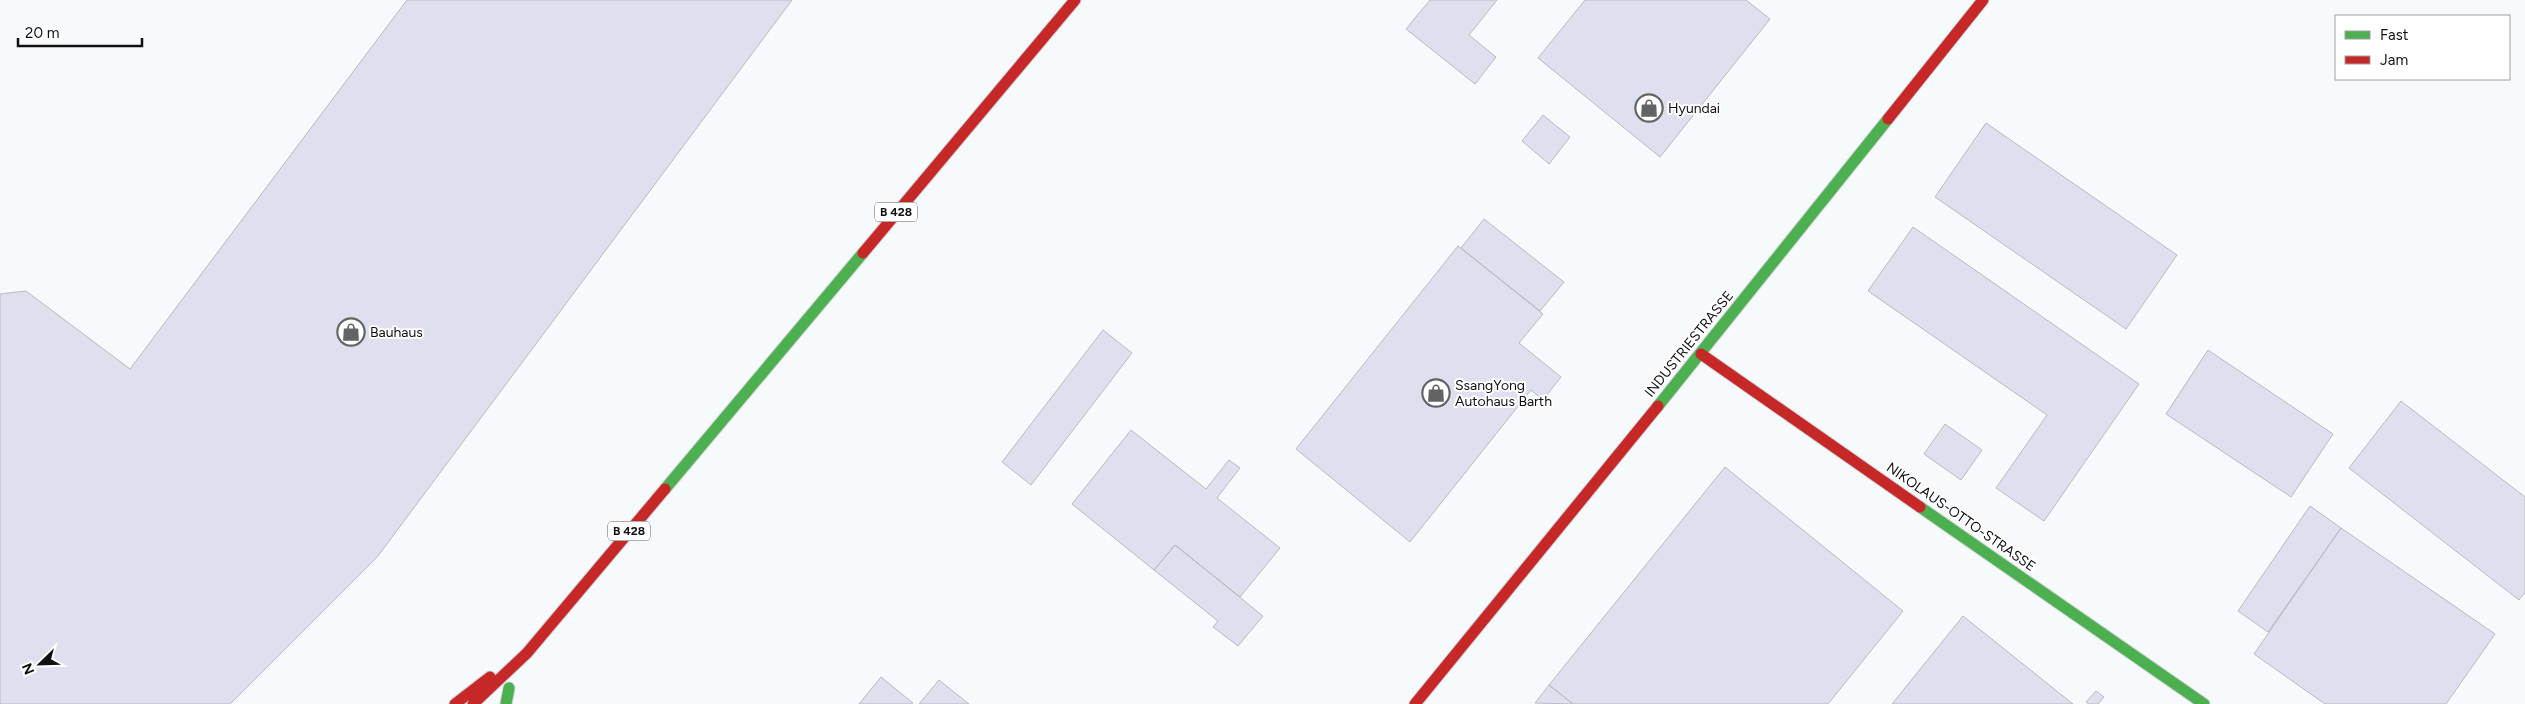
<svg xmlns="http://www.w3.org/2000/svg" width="2525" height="704" font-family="Figtree,sans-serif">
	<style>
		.building { fill: #dee0f0; stroke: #b9babd }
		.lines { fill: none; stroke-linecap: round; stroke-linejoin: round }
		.fast-casing { stroke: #d0d2d5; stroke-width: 13 }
		.jam-casing { stroke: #d0d2d5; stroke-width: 13 }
		.fast { stroke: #4caf50; stroke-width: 11 }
		.jam { stroke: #c62828; stroke-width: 11 }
		.labels { text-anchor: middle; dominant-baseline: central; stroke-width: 4; stroke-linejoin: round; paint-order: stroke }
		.shield { fill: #fff; stroke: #58585a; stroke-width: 1 }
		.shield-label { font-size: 12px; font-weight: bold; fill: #101113 }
		.poi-label { font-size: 14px; fill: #101113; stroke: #fff; text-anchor: start }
		.street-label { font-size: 14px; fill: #101113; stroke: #fff }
	</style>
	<rect width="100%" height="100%" fill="#f7fafd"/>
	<path class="building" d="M 407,0 L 792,0 L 378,556 L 230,704 L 0,704 L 0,294 L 26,291 L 130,369 Z
		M 1430,0 L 1497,0 L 1469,35 L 1496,57 L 1475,84 L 1406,29 Z
		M 1585,0 L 1746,0 L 1770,19 L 1660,157 L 1538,58 Z
		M 1543,115 L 1570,137 L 1549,164 L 1522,141 Z
		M 1986,123 L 2177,255 L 2126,329 L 1935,197 Z
		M 1484,219 L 1564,282 L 1540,311 L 1461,248 Z
		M 1913,227 L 2139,384 L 2044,521 L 1996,488 L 2047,415 L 1868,291 Z
		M 1458,246 L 1543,314 L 1519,343 L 1561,377 L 1543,400 L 1531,390 L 1410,542 L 1296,449 Z
		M 1103,330 L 1132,353 L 1031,485 L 1002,462 Z
		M 2208,350 L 2333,434 L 2291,497 L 2166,414 Z
		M 2401,401 L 2525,497 L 2525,592 L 2519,600 L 2349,468 Z
		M 1945,424 L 1982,450 L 1961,480 L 1924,454 Z
		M 1131,430 L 1206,489 L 1229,460 L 1240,468 L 1217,498 L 1280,548 L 1240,597 L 1175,545 L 1154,570 L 1072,504 Z
		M 1725,467 L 1903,611 L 1828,704 L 1573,704 L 1549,685 Z
		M 2310,506 L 2341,528 L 2268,632 L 2238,611 Z
		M 2341,528 L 2495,634 L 2446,704 L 2325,704 L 2254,654 Z
		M 1175,545 L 1263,616 L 1238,646 L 1213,627 L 1218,621 L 1154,570 Z
		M 1963,616 L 2073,704 L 1892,704 Z
		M 881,677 L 913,703 L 911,704 L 859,704 Z
		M 939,680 L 969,704 L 919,704 Z
		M 1549,685 L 1573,704 L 1535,703 Z
		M 2096,691 L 2104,697 L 2098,704 L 2089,704 L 2086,702 Z"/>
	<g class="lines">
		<g class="fast-casing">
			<path id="fast" d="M 1658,406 L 1888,119
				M 665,489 L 863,253
				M 1920,507 L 2204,704
				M 506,704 L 509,688"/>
		</g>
		<g class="jam-casing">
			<path id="jam" d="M 1888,119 L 1983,0
				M 863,253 L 1075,0
				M 1701,354 L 1920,507
				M 455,704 L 490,677
				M 473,704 L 527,653 L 665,489
				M 1415,704 L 1658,406"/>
		</g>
		<use href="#fast" class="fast"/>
		<use href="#jam" class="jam"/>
	</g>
	<defs>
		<g id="shop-ring" transform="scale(1.4375)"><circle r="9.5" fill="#fff" stroke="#616365" stroke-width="1.5"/><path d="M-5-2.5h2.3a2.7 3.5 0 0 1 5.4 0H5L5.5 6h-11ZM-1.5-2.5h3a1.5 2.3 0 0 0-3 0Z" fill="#616365"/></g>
	</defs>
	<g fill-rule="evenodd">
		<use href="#shop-ring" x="1649" y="108"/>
		<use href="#shop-ring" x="351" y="332"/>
		<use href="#shop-ring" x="1436" y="393"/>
	</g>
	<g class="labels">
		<g class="shield">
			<rect x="875" y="202.5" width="42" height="19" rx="4"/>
			<rect x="608" y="521.5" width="42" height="19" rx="4"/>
		</g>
		<g class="shield-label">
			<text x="896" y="212">B 428</text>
			<text x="629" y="531">B 428</text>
		</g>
		<g class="poi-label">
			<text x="1668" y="108">Hyundai</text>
			<text x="370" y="332">Bauhaus</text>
			<text x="1455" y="385">SsangYong<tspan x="1455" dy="16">Autohaus Barth</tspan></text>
		</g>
		<g class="street-label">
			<text transform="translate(1689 344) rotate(-51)">INDUSTRIESTRASSE</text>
			<text transform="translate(1961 517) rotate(35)">NIKOLAUS-OTTO-STRASSE</text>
		</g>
	</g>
	<rect x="2335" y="15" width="175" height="65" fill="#ffffff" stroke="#9fa0a1"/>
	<rect x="2345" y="31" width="25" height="8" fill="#4caf50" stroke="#9fa0a1"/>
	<text x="2380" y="40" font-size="15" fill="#101113">Fast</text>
	<rect x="2345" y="56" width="25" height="8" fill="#c62828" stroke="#9fa0a1"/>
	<text x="2380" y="65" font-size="15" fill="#101113">Jam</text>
	<g transform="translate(40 664) rotate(247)" stroke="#ffffff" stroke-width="4" paint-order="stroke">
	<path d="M0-4L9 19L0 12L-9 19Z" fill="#101113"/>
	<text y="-8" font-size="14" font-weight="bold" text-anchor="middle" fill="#101113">N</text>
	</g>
	<path d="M18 38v8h124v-8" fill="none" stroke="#101113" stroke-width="2.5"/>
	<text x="25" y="38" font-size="15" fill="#101113" stroke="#ffffff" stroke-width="4" paint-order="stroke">20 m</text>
</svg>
